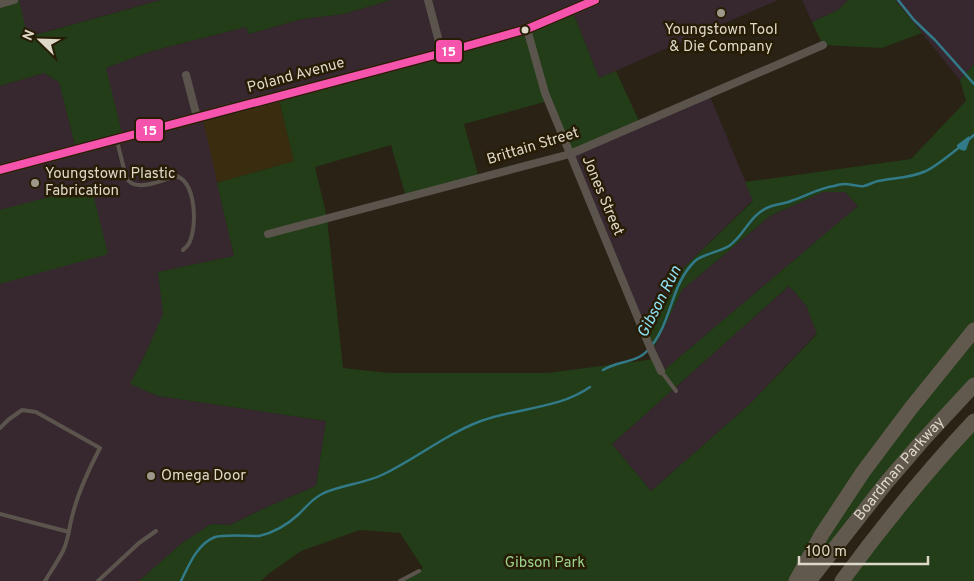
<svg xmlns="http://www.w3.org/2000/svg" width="974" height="581" font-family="Overpass,sans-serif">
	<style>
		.built { fill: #3a2d0f }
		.industrial { fill: #372830 }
		.green { fill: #223d18; fill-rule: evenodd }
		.water { fill: #337a89 }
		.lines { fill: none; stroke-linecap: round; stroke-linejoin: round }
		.stream { stroke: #337a89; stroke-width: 2.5 }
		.service { stroke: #5b544c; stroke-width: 4 }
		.minor { stroke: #5b544c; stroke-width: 8 }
		.secondary { stroke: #5d564d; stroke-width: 11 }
		.motorway { stroke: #61594d; stroke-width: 15 }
		.bus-1-casing { stroke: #271c04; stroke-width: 11 }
		.bus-1 { stroke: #f653ac; stroke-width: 8 }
		.poi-dot { fill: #9f988a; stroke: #271c04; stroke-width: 2 }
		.bus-dot { fill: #ded8c9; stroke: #271c04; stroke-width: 2 }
		.labels { text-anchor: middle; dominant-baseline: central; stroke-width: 5; stroke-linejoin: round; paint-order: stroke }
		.poi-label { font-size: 15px; fill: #ded8c9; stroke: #271c04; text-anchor: start }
		.street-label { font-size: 15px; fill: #ded8c9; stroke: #271c04 }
		.park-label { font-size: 15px; fill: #9ad18b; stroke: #271c04 }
		.water-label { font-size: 16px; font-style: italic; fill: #8fe5fa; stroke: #271c04 }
		.line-badge { stroke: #271c04; stroke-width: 2 }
		.badge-label { font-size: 14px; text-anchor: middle; font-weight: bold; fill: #fff }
	</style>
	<rect width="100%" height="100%" fill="#292215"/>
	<path class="built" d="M 278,96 L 294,161 L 217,183 L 202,116 Z"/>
	<path class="industrial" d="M 19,0 L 161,0 L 27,37 Z
		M 391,0 L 778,0 L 599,78 L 572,10 L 527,29 L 202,116 L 234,256 L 158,272 L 164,314 L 131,384 L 158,396 L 326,421 L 316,486 L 267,507 L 230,525 L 211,524 L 182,543 L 139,581 L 0,581 L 0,86 L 44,73 L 59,82 L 74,141 L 75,149 L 123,137 L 105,68 L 152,51 L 246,27 L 249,34 L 302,19 L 344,14 Z
		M 802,0 L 848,0 L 838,10 L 812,22 Z
		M 895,0 L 974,0 L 974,64 L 960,80 Z
		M 709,94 L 753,200 L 678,273 L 664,308 L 639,320 L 570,154 Z
		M 822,192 L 845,192 L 858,206 L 662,372 L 652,352 L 682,290 L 770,216 Z
		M 789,286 L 806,305 L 817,333 L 750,404 L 651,491 L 612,444 Z"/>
	<path class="green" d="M 14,0 L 19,0 L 28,37 L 161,0 L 391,0 L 344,14 L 302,19 L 249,34 L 246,27 L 152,51 L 106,68 L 123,137 L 75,150 L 74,141 L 59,82 L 44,73 L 0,86 L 0,4 Z
		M 848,0 L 895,0 L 922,33 L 882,48 L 823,45 L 812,22 L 838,10 Z
		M 572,10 L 599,78 L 616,71 L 640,123 L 570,154 L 548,101 L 464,124 L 479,178 L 406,197 L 391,145 L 315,167 L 327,218 L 343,368 L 389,373 L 547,373 L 655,359 L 662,372 L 858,206 L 845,192 L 823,192 L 770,216 L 682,290 L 652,352 L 639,320 L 664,308 L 678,273 L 753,201 L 745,182 L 911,159 L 966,101 L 960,80 L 974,64 L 974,385 L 809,581 L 400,581 L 423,568 L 400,533 L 360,530 L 301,551 L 267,575 L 261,581 L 139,581 L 182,543 L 211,524 L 230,525 L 267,507 L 316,486 L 326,421 L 158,396 L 130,384 L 144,357 L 163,314 L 158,272 L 234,256 L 217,183 L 294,161 L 278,96 L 442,53 ZM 789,286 L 806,305 L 817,334 L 750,404 L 651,491 L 612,444 Z
		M 91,186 L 108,254 L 0,284 L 0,210 Z
		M 974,421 L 974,581 L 842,581 Z"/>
	<path class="water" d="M 969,136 L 970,139 L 966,150 C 963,152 959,149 957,147 L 957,145 Z"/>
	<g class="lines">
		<path class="stream" d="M 898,0 L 914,20 L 935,40 L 974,84
			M 968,140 L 974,135
			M 652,345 C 672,320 671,284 695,261 C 703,254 719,252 729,246 C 745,235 749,215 769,207 C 776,204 784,204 791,201 C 806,196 819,188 834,186 C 837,185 842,184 845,184 C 851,184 857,187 864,186 C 869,185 873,182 878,181 C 894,178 911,178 926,171 C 938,165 949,155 960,147
			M 603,370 C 617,361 637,363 648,350
			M 181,581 C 189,565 197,544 215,537 C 224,534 248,536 259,536 C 273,533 288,524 299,514 C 306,507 312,499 322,494 C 340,485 364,484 384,474 C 417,458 446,434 481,421 C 516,408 559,409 590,387"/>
		<path class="service" d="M 117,141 L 126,177 C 134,194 162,180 176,176 C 196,182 197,225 190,241 C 189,245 186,247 183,250
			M 661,371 L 676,391
			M 0,428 L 8,420 L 22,410 L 36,412 L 100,448 C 89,469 79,490 73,513 C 69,526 69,539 63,551 C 58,561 51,571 45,581
			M 0,514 L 69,532
			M 98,581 L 139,543 L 156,531
			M 400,581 L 419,571"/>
		<path class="minor" d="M 428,0 L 442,53
			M 0,4 L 14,0
			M 527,29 L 545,93 L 652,352 L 661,371
			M 186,75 L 197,117
			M 268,234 L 570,154 L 823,45"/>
		<path class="secondary" d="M 0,170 L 442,53 L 527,29 L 595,0"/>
		<g class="motorway">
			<path d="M 796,581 L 822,534 L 863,472 L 911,408 L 974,330"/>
			<path id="s1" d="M 809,581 L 886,483 L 923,440 L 974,385"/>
			<path d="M 842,581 C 883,525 927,471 974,421"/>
		</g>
		<g class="bus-1-casing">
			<path id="bus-1" d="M 0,170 L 442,53 L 527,29 L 595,0"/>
		</g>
		<use href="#bus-1" class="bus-1"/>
	</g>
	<g class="poi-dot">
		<circle cx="721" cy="13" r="5"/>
		<circle cx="35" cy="183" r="5"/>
		<circle cx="151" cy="476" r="5"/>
	</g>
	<circle class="bus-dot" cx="525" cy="30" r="4.5"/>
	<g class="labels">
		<g class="poi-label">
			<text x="721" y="30" text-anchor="middle">Youngstown Tool<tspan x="721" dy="17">&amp; Die Company</tspan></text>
			<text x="45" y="174">Youngstown Plastic<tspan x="45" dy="17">Fabrication</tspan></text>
			<text x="161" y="476">Omega Door</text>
		</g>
		<g class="street-label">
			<text transform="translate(296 76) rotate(-15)">Poland Avenue</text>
			<text transform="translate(533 147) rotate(-17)">Brittain Street</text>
			<text transform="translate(602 196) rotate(67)">Jones Street</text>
			<text stroke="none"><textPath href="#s1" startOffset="144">Boardman Parkway</textPath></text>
		</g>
		<g class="park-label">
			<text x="545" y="563">Gibson Park</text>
		</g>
		<g class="water-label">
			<text transform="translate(660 302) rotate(-63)">Gibson Run</text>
		</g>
	</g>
	<g class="line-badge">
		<rect x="435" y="39" width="28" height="24" rx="5" fill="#f653ac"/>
		<rect x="135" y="118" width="29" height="24" rx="5" fill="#f653ac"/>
	</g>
	<g class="badge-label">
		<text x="449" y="56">15</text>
		<text x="150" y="135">15</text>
	</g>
	<g transform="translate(40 40) rotate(293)" stroke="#271c04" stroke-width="4" paint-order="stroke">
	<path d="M0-4L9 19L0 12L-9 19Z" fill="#ded8c9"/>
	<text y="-8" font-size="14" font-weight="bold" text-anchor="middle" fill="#ded8c9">N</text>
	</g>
	<path d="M799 556v8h129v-8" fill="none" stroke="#ded8c9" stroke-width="2.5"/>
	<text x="806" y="556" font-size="15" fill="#ded8c9" stroke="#271c04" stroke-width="4" paint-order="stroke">100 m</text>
</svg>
